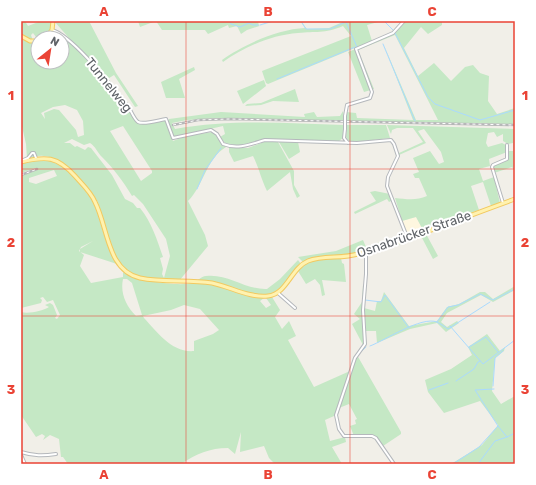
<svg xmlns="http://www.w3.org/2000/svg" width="536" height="485" font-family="Rubik,sans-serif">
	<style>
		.commercial { fill: #fef7e0 }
		.green { fill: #c5e8c5; fill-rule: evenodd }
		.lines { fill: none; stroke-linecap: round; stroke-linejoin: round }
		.stream { stroke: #aadaff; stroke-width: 1 }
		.minor-casing { stroke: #b5b8bc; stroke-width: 4 }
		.major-casing { stroke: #f2c960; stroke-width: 5 }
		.minor { stroke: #fff; stroke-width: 2 }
		.major { stroke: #fff2af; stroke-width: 3 }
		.rail-casing { stroke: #b6b7b8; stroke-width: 2.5 }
		.rail { stroke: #fff; stroke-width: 1; stroke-dasharray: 3; stroke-linecap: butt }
		.minor-bridge-casing { stroke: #b5b8bc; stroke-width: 4; stroke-linecap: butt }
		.minor-bridge { stroke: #fff; stroke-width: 2 }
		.grid { fill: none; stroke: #ea4335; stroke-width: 1; stroke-opacity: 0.55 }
		.labels { text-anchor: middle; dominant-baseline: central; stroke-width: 4; stroke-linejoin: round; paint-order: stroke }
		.street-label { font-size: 13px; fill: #5f6368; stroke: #fff }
		.neatline { fill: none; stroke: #ea4335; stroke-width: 1.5 }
		.grid-label { font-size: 13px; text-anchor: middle; font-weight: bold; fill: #ea4335 }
	</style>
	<rect width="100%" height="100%" fill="#f1efe8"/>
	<path class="commercial" d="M 416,217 L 423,230 L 408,236 L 402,221 Z"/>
	<path class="green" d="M 21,21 L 25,21 L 28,26 L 41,21 L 52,21 L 51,29 L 44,38 L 38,38 L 38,40 L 35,41 L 36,37 L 33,33 L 31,35 L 33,41 L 21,35 Z
		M 54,21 L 89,21 L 116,73 L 138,106 L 135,107 L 114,75 L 106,80 Z
		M 138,21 L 258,21 L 259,26 L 275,21 L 247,30 L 241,34 L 237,26 L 229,28 L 228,25 L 208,34 L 205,30 L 162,30 L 156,21 L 140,27 Z
		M 300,21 L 307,29 L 329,28 L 345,21 L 378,22 L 367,25 L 372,41 L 268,84 L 266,83 L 262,71 L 351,36 L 343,26 C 324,34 316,31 298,33 C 271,35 244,47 223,62 L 222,60 C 243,45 278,29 305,28 Z
		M 405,21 L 442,21 L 442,25 L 428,34 L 421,27 L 404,48 L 418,76 L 434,63 L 451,81 L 465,67 L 473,65 L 480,73 L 489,76 L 488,101 L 497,114 L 515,108 L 515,124 L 347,121 L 346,112 L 356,113 L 357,118 L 413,120 L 383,43 L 416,120 L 438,120 L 395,35 L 358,50 L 374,89 L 364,92 L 348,52 L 393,34 Z
		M 55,32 L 65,37 L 82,52 L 125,105 L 137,122 L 165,120 L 173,141 L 186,136 L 213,132 L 226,147 C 206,159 204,185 188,201 L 205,235 L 208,246 L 179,281 C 162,280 136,282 123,268 C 108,251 106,223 98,203 C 95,196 90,191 85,186 C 70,168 52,148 27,159 L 26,144 L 21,122 L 21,38 L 30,42 L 38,42 L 38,62 L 62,62 L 62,38 L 48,38 ZM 65,105 L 77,110 L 83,121 L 84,135 L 78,137 L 76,130 L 59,110 L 54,109 L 44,113 L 45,119 L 41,113 L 53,107 ZM 123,126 L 152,171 L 152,173 L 141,181 L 110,131 ZM 72,139 L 84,145 L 90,143 C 96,147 97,152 102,157 C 114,169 123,181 132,196 L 134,195 L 143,204 L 166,239 L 170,256 L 164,278 L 162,274 L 163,269 L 160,258 L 163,257 C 157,240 152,223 140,208 L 137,208 L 133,203 L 125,199 L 112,175 L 91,148 L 88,147 L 85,150 L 77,146 L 75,147 L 70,143 L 64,143 Z
		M 194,67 L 195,70 L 179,79 L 185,98 L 166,98 L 161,82 Z
		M 264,80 L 266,86 L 243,104 L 237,91 Z
		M 295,89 L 299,102 L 273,101 L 261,105 L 245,106 L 247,104 L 261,103 Z
		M 343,111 L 344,121 L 218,118 L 187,120 L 172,123 L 175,129 C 230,119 287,123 343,125 L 343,138 L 339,141 L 266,140 L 251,145 L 239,146 L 225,143 L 220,137 L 225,134 L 223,126 L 174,137 L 167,122 L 169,119 L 221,112 L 305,117 L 304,114 L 314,112 L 317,117 L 340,116 Z
		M 347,125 L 386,125 L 390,138 L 356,142 L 349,141 L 346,137 Z
		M 387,125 L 515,129 L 515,171 L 512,167 L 494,173 L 493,166 L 509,159 L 508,151 L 513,151 L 513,143 L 508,144 L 503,141 L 503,134 L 497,137 L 494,132 L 488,133 L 486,143 L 488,147 L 502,143 L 506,145 L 507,152 L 489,159 L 490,166 L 479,169 L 483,181 L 494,177 L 500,203 L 491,206 L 483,182 L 471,186 L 479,210 L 423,230 L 416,217 L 402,221 L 395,198 C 406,199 416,201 427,196 L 419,178 L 415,178 L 413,174 L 419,172 L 413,158 L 430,151 L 439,164 L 444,162 L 441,152 L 424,129 L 418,131 L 426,143 L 399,155 L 399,153 L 423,142 L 413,128 L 397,128 L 392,130 L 391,134 Z
		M 264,142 L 278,142 L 294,171 L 294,185 L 300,196 L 297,198 L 293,189 L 290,172 L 267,191 C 261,179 259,168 253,156 L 234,162 L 229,152 L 229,147 L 248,148 Z
		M 279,142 L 298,142 L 300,152 L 289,159 Z
		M 43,159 C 62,161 83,184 92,200 C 98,212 101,225 105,238 C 109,247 113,255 117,264 L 80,252 L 80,249 L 93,241 L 81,247 L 79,251 L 84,255 L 80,266 L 91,283 L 123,277 L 123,272 C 134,280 179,287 192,283 C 197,282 201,276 206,276 C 227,273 246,290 267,289 L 280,279 L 298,260 L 301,264 C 288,276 283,293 263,295 L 264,298 L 260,301 L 266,308 L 271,305 L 266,298 L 272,297 L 280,310 L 275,317 L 282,329 L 289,321 L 296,336 L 288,340 L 314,387 L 350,371 L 334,416 L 325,420 L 330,441 L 345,437 L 346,442 L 332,447 L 342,464 L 275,464 L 269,458 L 264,446 L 240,452 L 241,432 L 235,454 L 228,448 C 210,448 196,454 181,464 L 68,464 L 63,457 L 61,457 L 59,439 L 50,435 L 43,440 L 45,436 L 42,434 L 36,437 L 21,415 L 21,375 L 23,374 L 21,372 L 21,312 C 29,314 42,311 49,307 L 45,305 L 50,303 L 53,305 L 57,315 L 55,318 L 57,319 L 60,315 L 53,300 L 47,302 L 43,297 L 40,298 L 42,300 L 41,303 L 21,308 L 21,176 L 37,170 L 36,168 L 21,173 L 21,164 ZM 54,170 L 57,176 L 36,184 L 29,182 L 29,178 ZM 123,279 L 127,279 L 132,283 L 142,315 L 136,316 C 126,306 120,293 123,279 ZM 184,305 L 200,309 L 219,330 L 213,334 L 194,341 L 194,351 C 172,353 157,332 144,318 L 143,316 L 171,310 Z
		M 375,191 L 390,194 L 393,200 L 389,202 L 387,199 L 355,214 L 354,212 L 376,201 L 370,192 Z
		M 425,232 L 438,256 L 433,259 L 421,236 L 383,251 L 381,248 Z
		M 404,234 L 403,237 L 358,253 L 313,258 L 303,262 L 298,257 L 336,251 L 363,240 L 366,247 Z
		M 341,258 L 342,263 L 344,264 L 346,282 L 322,280 L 325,295 L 322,296 L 320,285 L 315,279 L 306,284 L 298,271 C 309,258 325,259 341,258 Z
		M 365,284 L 362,309 L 365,335 L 363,345 L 352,324 L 360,319 L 354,314 L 362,302 L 363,285 Z
		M 515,286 L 515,290 L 493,302 L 481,295 L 447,313 L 441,322 L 447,327 L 457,321 L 459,323 L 446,332 L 437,323 L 410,329 L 377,343 L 376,331 L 366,331 L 364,308 L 375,311 L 377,301 L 381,301 L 384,292 L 409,326 L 437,321 L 447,307 L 459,304 L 480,292 L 485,292 L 493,299 Z
		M 487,334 L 500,351 L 505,347 L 504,351 L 495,358 L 492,391 L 501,404 L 515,396 L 515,464 L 451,464 L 482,445 L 498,425 L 480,401 L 444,413 L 428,392 L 425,380 L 451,369 L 472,355 L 468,347 Z
		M 357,355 L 401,432 L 401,434 L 383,446 L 375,436 L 354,436 L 350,426 L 356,424 L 355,420 L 357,419 L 349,404 L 339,408 Z"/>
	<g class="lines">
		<path class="stream" d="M 175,21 L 179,21
			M 229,21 L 231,24 L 240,27 L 249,23 L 253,25 L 258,25
			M 301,21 L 306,29 L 330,29 L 346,22 L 357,47
			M 384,21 L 394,31
			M 260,25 L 273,21
			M 369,44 L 395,33 L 428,97 L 435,104 L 480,120 L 515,110
			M 383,44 L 415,121
			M 277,79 L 355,47
			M 197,189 L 205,170 L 221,148
			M 365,300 L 381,302 L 385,295 L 409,328
			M 437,322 L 448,307 L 458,305 L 480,294 L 493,300 L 515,289
			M 450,326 L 483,364 L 515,340
			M 370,346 C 386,340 421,316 437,322 C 441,324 445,327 448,329 L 490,302
			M 469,347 L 486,337 L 498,352
			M 359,354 L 366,347
			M 351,372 L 356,358
			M 456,381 L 474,369 L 478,362 L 480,361
			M 493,386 L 495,358 L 503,351
			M 494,389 L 475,390 L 498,426
			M 429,390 L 448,383
			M 453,464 L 479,447 L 498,426 L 507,437 L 515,433
			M 478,464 L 495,441 L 507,437"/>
		<g class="minor-casing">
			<path id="minor" d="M 52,30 C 73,36 113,88 128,106 C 131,111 134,119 138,122 C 144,125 159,120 166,119 L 173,138 L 211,130 L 217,134 L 223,144 C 238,150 251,144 265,140 L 357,143 L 391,140 L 394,144 L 398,156 L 388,177 L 387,186 L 407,237
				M 345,116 L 347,105 L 370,98 L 372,92 L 356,49 L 393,33 L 404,21
				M 345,129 L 344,138 L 348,143
				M 21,161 L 28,158 L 32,153 L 34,153 L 36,158
				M 503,203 L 492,167 L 493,165 L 507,159 L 507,145
				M 366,252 L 366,274 L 363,310 L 365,344 L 355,358 L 336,415 L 339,429 L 344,436 L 372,436 L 376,438 L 394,464
				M 278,293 L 295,308
				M 21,452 C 34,456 43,456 56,454
				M 21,455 L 25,464"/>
		</g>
		<g class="major-casing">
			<path id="major" d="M 21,36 L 30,41 L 38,41
				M 46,38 L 52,30 L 53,21
				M 21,162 C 46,156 57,156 75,176 C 82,184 91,192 95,202 C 108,227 107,271 140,278 C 164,283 189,279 212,283 C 231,287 249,298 268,296 C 287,294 291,268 308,261 C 323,255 342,259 358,254 C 410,240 464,217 515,199"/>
		</g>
		<use href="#minor" class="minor"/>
		<use href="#major" class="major"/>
		<g class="rail-casing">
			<path id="rail" d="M 173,125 L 198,120 L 229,119 L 515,125
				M 21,175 L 37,169"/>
		</g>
		<use href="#rail" class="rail"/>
		<g class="minor-bridge-casing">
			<path id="minor-bridge" d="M 345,129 L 345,116"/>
		</g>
		<use href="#minor-bridge" class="minor-bridge"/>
	</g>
	<path class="grid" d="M 186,21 L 186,464M 350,21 L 350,464M 21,169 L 515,169M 21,316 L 515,316"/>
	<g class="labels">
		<g class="street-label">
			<text transform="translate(109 85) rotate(51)">Tunnelweg</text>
			<text transform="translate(414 234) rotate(-19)">Osnabrücker Straße</text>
		</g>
	</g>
	<rect width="536" height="485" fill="none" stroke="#ffffff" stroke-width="44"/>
	<g transform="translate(50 50) rotate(30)"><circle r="19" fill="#ffffff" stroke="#bfc1c3"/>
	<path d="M0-3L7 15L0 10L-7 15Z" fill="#ea4335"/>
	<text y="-6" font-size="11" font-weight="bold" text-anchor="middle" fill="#5f6368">N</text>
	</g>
	<rect x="22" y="22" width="492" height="441" class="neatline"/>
	<g class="grid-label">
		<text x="104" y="16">A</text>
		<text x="268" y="16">B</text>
		<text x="432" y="16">C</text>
		<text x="11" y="100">1</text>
		<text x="525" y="100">1</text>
		<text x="11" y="247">2</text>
		<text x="525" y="247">2</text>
		<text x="11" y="394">3</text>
		<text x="525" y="394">3</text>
		<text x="104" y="479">A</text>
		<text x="268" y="479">B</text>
		<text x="432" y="479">C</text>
	</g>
</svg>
